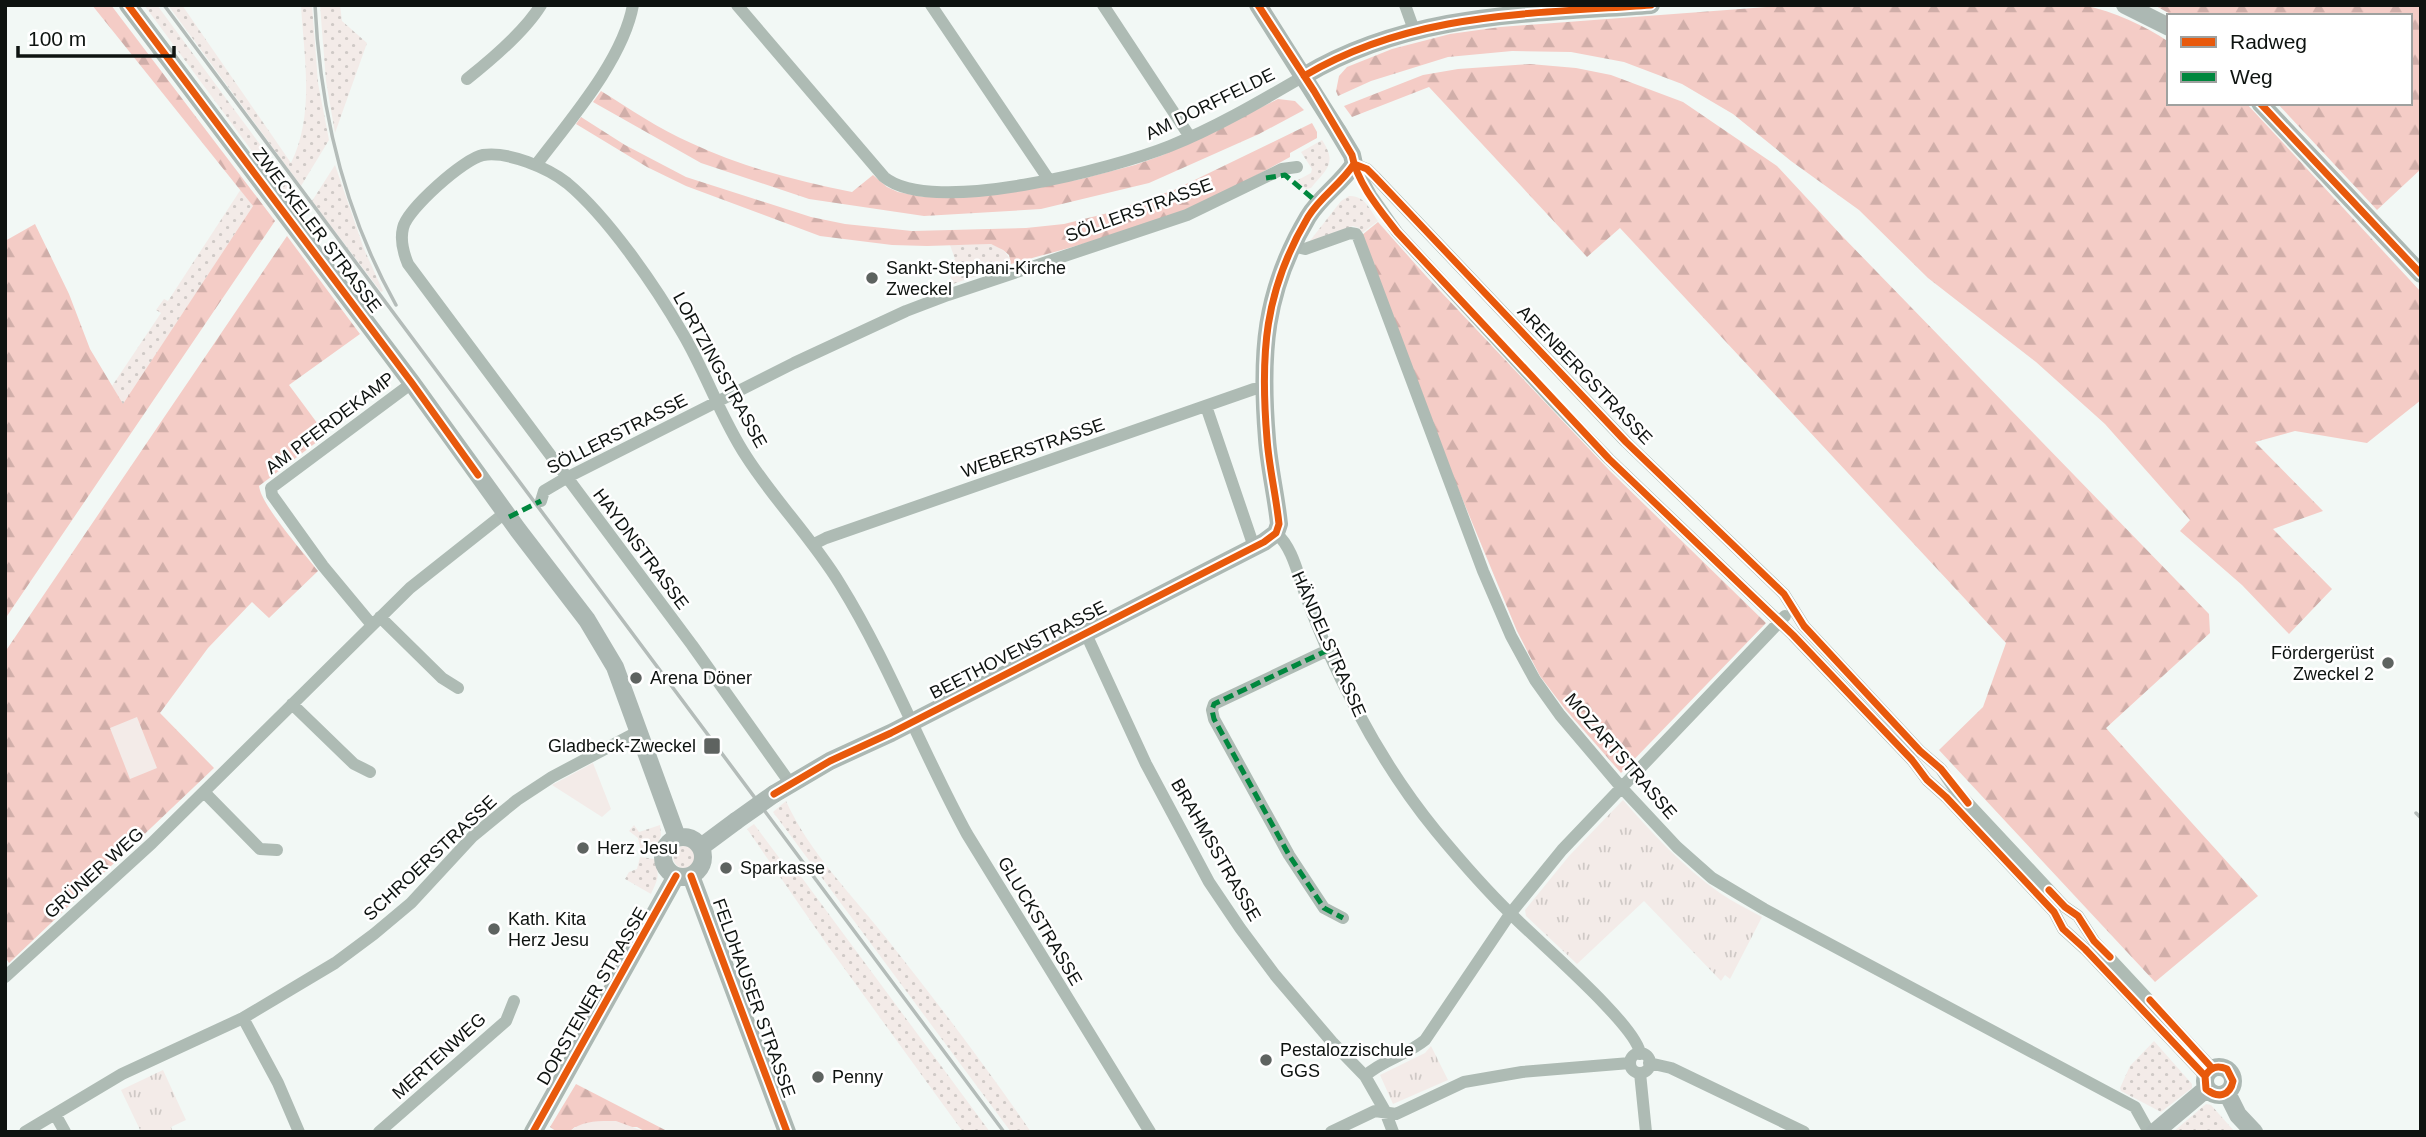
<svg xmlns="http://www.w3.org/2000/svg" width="2426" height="1137" font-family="Arial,sans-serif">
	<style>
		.grass { fill: url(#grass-dots) }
		.forest { fill: url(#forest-firs) }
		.park { fill: url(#park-tufts) }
		.garden { fill: #f3ebe8 }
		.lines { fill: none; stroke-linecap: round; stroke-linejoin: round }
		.street { stroke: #aebbb4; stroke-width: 12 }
		.secondary { stroke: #acb8b3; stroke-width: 18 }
		.rail { stroke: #b4bcb9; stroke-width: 3.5 }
		.secondary-bridge { stroke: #acb8b3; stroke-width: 18 }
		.quiet { stroke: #00873e; stroke-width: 5; stroke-dasharray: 10 5; stroke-linecap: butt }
		.cycleway-casing { stroke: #fff; stroke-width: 11 }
		.cycleway { stroke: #e8590c; stroke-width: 7 }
		.poi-dot { fill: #5e6360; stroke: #fff; stroke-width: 2.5 }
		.labels { text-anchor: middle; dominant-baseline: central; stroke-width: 5; stroke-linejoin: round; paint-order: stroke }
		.street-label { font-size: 18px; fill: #0e1310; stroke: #fff }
		.poi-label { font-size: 18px; fill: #0e1310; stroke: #fff; text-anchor: start }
	</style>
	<defs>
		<pattern id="grass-dots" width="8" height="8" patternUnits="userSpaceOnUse" patternTransform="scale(1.75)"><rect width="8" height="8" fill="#f3ebe8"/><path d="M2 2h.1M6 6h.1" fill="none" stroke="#cfc9c6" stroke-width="1.8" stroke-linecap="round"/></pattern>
		<pattern id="forest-firs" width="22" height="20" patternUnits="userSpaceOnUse" patternTransform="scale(1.75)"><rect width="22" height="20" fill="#f4ccc6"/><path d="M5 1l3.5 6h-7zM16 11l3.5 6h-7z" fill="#d0aea9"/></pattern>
		<pattern id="park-tufts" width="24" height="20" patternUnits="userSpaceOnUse" patternTransform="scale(1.75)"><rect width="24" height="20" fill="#f3ebe8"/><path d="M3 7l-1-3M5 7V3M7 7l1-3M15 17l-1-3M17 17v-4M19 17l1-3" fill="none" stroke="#cfc9c6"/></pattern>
	</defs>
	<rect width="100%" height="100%" fill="#f2f8f5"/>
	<path class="grass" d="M 144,5 L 157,5 L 296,193 L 289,201 Z
		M 168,5 L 182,5 L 291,163 C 315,114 304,58 301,5 L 312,5 L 318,83 L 329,140 L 301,186 Z
		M 320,5 L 340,5 L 342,21 L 367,43 L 335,133 L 326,81 Z
		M 1322,140 C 1338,164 1326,169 1311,188 L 1306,189 L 1296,181 L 1311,173 L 1312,169 L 1301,152 Z
		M 335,165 L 364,249 L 383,291 L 381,292 L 312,201 Z
		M 241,189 L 253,206 L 123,405 L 112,386 L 161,313 L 156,310 L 164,299 L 168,301 Z
		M 1349,196 C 1365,195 1370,210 1378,221 L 1362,233 L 1359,228 L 1353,226 L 1309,242 L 1341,201 Z
		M 991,244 C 1002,249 1008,252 1011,264 L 953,284 L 947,266 L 955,259 L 950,245 Z
		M 786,801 C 809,852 852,895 887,939 C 937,1002 985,1065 1031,1132 L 1011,1132 L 773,812 Z
		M 754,824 L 789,871 L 794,867 L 990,1132 L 963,1132 L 828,946 L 747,829 Z
		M 634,825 L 639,832 L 660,825 L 661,835 L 655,852 L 641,851 L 638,838 L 629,831 Z
		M673 857a11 11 0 1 1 22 0a11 11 0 1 1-22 0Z
		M 640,857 L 655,859 C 659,877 659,877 651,894 L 625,879 L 629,872 L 637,869 Z
		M 2154,1041 L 2192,1084 L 2192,1088 L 2161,1112 L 2121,1091 L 2120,1088 L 2130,1066 Z
		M 2206,1104 L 2211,1105 L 2235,1132 L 2173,1132 Z"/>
	<path class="forest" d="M 92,5 L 111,5 L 275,221 L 5,619 L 5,241 L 35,224 L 69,294 L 90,349 L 123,404 L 253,206 Z
		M 1792,5 L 2084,5 C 2114,12 2144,25 2169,42 L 2169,103 L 2246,103 L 2421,292 L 2421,400 L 2367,443 L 2295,431 L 2255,442 L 2323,511 L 2273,529 L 2332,589 L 2289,634 L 2242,585 L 2180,531 L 2190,520 L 2105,424 L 2036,362 L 1928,278 L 1859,210 L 1791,161 L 1733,114 L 1682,84 L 1624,62 L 1571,52 L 1512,51 L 1448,57 L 1371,81 L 1338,96 L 1336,91 L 1339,76 L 1347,67 L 1392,49 L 1450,34 L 1500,27 Z
		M 2154,5 L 2421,5 L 2421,169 L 2377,210 L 2277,103 L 2410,103 L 2410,16 L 2174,16 Z
		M 1530,64 L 1576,68 L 1611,75 L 1683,102 L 1777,166 L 1842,236 L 2209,614 L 2210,633 L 2106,728 L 2258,896 L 2155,982 L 1939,750 L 1983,707 L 2006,643 L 1620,228 L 1587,257 L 1429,87 L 1352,117 L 1344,106 L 1423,75 L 1458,69 Z
		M 601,91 C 630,109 659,129 691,143 C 742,167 796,181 852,192 L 873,175 L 887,187 L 898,192 L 924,197 L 1077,180 L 1135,165 L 1163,155 L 1278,99 L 1295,101 L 1304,110 L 1259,134 L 1149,183 L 1041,209 L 924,216 L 809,199 L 701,163 L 593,102 Z
		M 581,117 L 625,145 L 686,177 L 811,217 L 845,224 L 912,231 L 1026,228 L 1064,224 L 1108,213 L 1174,190 L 1312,123 L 1317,132 L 1317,138 L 1290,153 L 1290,157 C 1254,177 1218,196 1180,212 C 1125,234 1067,248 1011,264 L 1009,255 L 1003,250 L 991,244 L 927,246 L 892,245 L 820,236 L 686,186 L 647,167 L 576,124 Z
		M 1378,222 L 1426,276 L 1609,470 L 1766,623 L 1621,773 L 1565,709 L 1540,676 L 1517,631 L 1450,469 L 1362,235 Z
		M 287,236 L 360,334 L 289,385 L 326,435 L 259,486 C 261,505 304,553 318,571 L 269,618 L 252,602 L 208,648 L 160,713 L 214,768 L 9,963 L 5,957 L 5,652 Z
		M 576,1084 L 669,1132 L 646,1132 L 637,1127 L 575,1127 L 569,1132 L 557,1132 L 550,1127 Z"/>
	<path class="park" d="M 1623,800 C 1652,833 1683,867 1720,893 C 1733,902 1748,909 1762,917 L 1730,979 L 1725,975 L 1721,981 L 1644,901 L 1577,964 L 1526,916 L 1525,910 L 1569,856 Z
		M 1431,1046 L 1448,1080 L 1393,1104 L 1380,1075 L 1425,1053 Z
		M 163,1070 L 186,1120 L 171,1127 L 173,1132 L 141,1132 L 121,1090 Z"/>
	<path class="garden" d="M 137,717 L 157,768 L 130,779 L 110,728 Z
		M 593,763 L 611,809 L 602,817 L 552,785 Z
		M 616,1121 L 646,1132 L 569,1132 C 582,1120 599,1121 616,1121 Z"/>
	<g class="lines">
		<path class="street" d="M 737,5 L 884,177 C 932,217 1115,168 1170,146 C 1217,127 1261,101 1304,76
			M 931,5 L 1049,180
			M 1103,5 L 1190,137
			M 1405,5 L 1414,30
			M 467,79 C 491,60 525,31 541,5
			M 1354,164 L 1371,195 L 1397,232 L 1552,400 L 1609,459 L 1793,635 L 1912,760 L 1927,780 L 1946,797 L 2054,912 L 2063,929 L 2085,949 L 2205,1076
			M 1354,164 L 1367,169 L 1375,177 L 1626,442 L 1784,594 L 1804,626 L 1920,751 L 1941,769 L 1954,788 L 2065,907 L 2078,916 L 2094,941 L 2212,1068
			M 536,165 C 570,120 623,60 633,5
			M 1292,246 L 1305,249 L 1350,233 L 1356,234 L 1358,237 L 1483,571 L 1511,636 L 1535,680 L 1560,715 L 1621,787 L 1677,847 L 1712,878 L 1764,909 L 2135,1107 L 2149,1132
			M 1206,406 L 1254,547
			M 541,501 L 544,491 L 566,478 L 794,363 L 906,311 L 948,295 L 1187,215 L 1282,169 L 1297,167
			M 1276,533 C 1294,549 1298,577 1307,599 C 1313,616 1320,632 1327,649 C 1356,714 1391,776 1436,831 C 1460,860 1484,888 1511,914 C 1534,938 1639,1027 1640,1054
			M 814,544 L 826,538 L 1254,389 L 1265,389
			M 380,617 L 442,678 L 458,688
			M 372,625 L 323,566 L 272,495 L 271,488 L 412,383
			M 1086,634 L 1146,764 L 1209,882 L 1240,928 L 1275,975 L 1332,1042 L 1365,1076 L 1385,1111 L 1393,1132
			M 1328,650 L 1214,704 L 1212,710 L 1214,719 L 1289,855 L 1324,908 L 1343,918
			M 292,704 L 354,764 L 370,772
			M 790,783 L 692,645 L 408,264 C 403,252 400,240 403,228 C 407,209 465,158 483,155 C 508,151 548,168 567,183 C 608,217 656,287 683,334 C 706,373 721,418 746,456 C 774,500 812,538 840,584 C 889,663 922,752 967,834 L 1150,1132
			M 204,792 L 260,849 L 277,850
			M 5,977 L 152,843 L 410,588 L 506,512
			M 243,1018 L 278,1083 L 299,1132
			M1630 1063a10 10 0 1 1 20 0a10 10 0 1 1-20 0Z
			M 1649,1063 L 1671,1068 L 1804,1132
			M 1640,1073 L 1646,1132
			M 1365,1076 C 1382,1060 1407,1055 1425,1040 L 1510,914 L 1562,850 L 1785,616
			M 55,1114 L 65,1132
			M 25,1132 L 122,1074 L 243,1018 L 335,963 L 374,934 L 411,903 L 473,836 L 517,800 L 552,777 L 639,731
			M 379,1132 L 506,1021 L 514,1001
			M 1331,1132 L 1375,1111 L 1396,1114 L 1464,1082 L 1522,1072 L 1630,1063"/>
		<path class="secondary" d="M 128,5 L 412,383 L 518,530 L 587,620 L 615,667 L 677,837
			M 2125,5 L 2169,27
			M 1304,76 C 1411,12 1531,14 1651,5
			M 2260,103 L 2421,274
			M 774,794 L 830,761 L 891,733 L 1264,542 L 1276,533 L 1279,524 C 1276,495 1269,467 1267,439 C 1260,354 1264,291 1308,217 C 1320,197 1341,184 1354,164 L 1352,155 L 1337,130 L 1258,5
			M663 857a20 20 0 1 1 40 0a20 20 0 1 1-40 0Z
			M 701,847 L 736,821
			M 691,876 L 787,1132
			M2205 1081a14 14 0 1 1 28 0a14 14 0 1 1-28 0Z
			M 2227,1093 L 2238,1115 L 2254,1132
			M 533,1132 L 676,876
			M 2155,1132 L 2206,1089"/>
		<path class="rail" d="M 164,5 L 1004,1132
			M 315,5 C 320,110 345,214 396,305
			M 2416,813 L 2421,818"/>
		<path class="secondary-bridge" d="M 736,821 L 774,794"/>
		<path class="quiet" d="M 1266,178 L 1285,175 L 1318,203
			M 509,517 L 541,501
			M 1328,650 L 1214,704 L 1212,710 L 1214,719 L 1289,855 L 1324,908 L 1343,918"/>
		<g class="cycleway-casing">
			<path id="cycleway" d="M 128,5 L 412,383 L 478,475
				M 1258,5 L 1314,91 L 1352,155 C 1357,183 1380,210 1397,232 L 1609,459 L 1793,635 L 1912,760 L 1927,780 L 1946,797 L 2054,912 L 2063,929 L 2085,949 L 2205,1076 L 2206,1089 C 2218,1099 2230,1096 2233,1081 L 2227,1069 C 2217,1065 2211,1067 2205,1076
				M 1304,76 C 1411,12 1531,14 1651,5
				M 2260,103 L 2421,274
				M 1354,164 L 1367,169 L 1375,177 L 1626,442 L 1784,594 L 1804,626 L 1920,751 L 1941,769 L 1968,803
				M 774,794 L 830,761 L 891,733 L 1264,542 L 1276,533 L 1279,524 C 1276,495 1269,467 1267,439 C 1260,354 1264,291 1308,217 C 1320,197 1341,184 1354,164
				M 691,876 L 787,1132
				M 2049,890 L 2065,907 L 2078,916 L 2094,941 L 2110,957
				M 2150,1000 L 2212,1068
				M 533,1132 L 676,876"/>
		</g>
		<use href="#cycleway" class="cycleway"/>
	</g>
	<g class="poi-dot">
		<circle cx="872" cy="278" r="7"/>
		<circle cx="2388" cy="663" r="7"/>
		<circle cx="636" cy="678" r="7"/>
		<rect x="703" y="737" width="18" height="18" rx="3.5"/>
		<circle cx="583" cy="848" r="7"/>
		<circle cx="726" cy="868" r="7"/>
		<circle cx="494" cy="929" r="7"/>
		<circle cx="1266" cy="1060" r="7"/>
		<circle cx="818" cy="1077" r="7"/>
	</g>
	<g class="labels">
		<g class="street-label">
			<text transform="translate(1210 104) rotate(-26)">AM DORFFELDE</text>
			<text transform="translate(1139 210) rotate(-20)">SÖLLERSTRASSE</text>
			<text transform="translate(317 230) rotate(53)">ZWECKELER STRASSE</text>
			<text transform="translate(720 370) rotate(61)">LORTZINGSTRASSE</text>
			<text transform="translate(1585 375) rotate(46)">ARENBERGSTRASSE</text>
			<text transform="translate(330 423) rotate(-37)">AM PFERDEKAMP</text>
			<text transform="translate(617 434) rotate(-27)">SÖLLERSTRASSE</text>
			<text transform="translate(1033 448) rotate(-19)">WEBERSTRASSE</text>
			<text transform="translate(641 549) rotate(53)">HAYDNSTRASSE</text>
			<text transform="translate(1329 644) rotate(66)">HÄNDELSTRASSE</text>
			<text transform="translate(1018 650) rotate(-27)">BEETHOVENSTRASSE</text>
			<text transform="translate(1621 756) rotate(49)">MOZARTSTRASSE</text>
			<text transform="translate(1216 850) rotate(60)">BRAHMSSTRASSE</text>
			<text transform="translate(430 858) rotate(-43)">SCHROERSTRASSE</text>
			<text transform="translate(94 873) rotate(-42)">GRÜNER WEG</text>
			<text transform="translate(1040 921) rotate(59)">GLUCKSTRASSE</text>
			<text transform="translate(592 996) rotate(-60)">DORSTENER STRASSE</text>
			<text transform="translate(754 998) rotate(70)">FELDHAUSER STRASSE</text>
			<text transform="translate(439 1056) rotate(-42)">MERTENWEG</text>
		</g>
		<g class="poi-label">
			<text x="886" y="268">Sankt-Stephani-Kirche<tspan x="886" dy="21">Zweckel</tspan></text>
			<text x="2374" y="653" text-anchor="end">Fördergerüst<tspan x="2374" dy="21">Zweckel 2</tspan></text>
			<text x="650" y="678">Arena Döner</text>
			<text x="696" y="746" text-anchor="end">Gladbeck-Zweckel</text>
			<text x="597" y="848">Herz Jesu</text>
			<text x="740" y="868">Sparkasse</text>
			<text x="508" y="919">Kath. Kita<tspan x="508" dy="21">Herz Jesu</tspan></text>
			<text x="1280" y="1050">Pestalozzischule<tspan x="1280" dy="21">GGS</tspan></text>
			<text x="832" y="1077">Penny</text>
		</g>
	</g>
	<rect width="2426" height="1137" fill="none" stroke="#0e1310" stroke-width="14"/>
	<rect x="2167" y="14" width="245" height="91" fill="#ffffff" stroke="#9fa19f" stroke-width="2"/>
	<rect x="2181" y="37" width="35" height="10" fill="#e8590c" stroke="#9fa19f" stroke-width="2"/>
	<text x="2230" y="49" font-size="21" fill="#0e1310">Radweg</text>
	<rect x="2181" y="72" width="35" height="10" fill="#00873e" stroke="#9fa19f" stroke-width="2"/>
	<text x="2230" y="84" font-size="21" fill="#0e1310">Weg</text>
	<path d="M18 46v10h156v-10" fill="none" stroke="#0e1310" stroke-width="3.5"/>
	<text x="28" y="46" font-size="21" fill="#0e1310" stroke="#ffffff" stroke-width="5" paint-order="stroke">100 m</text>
</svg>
